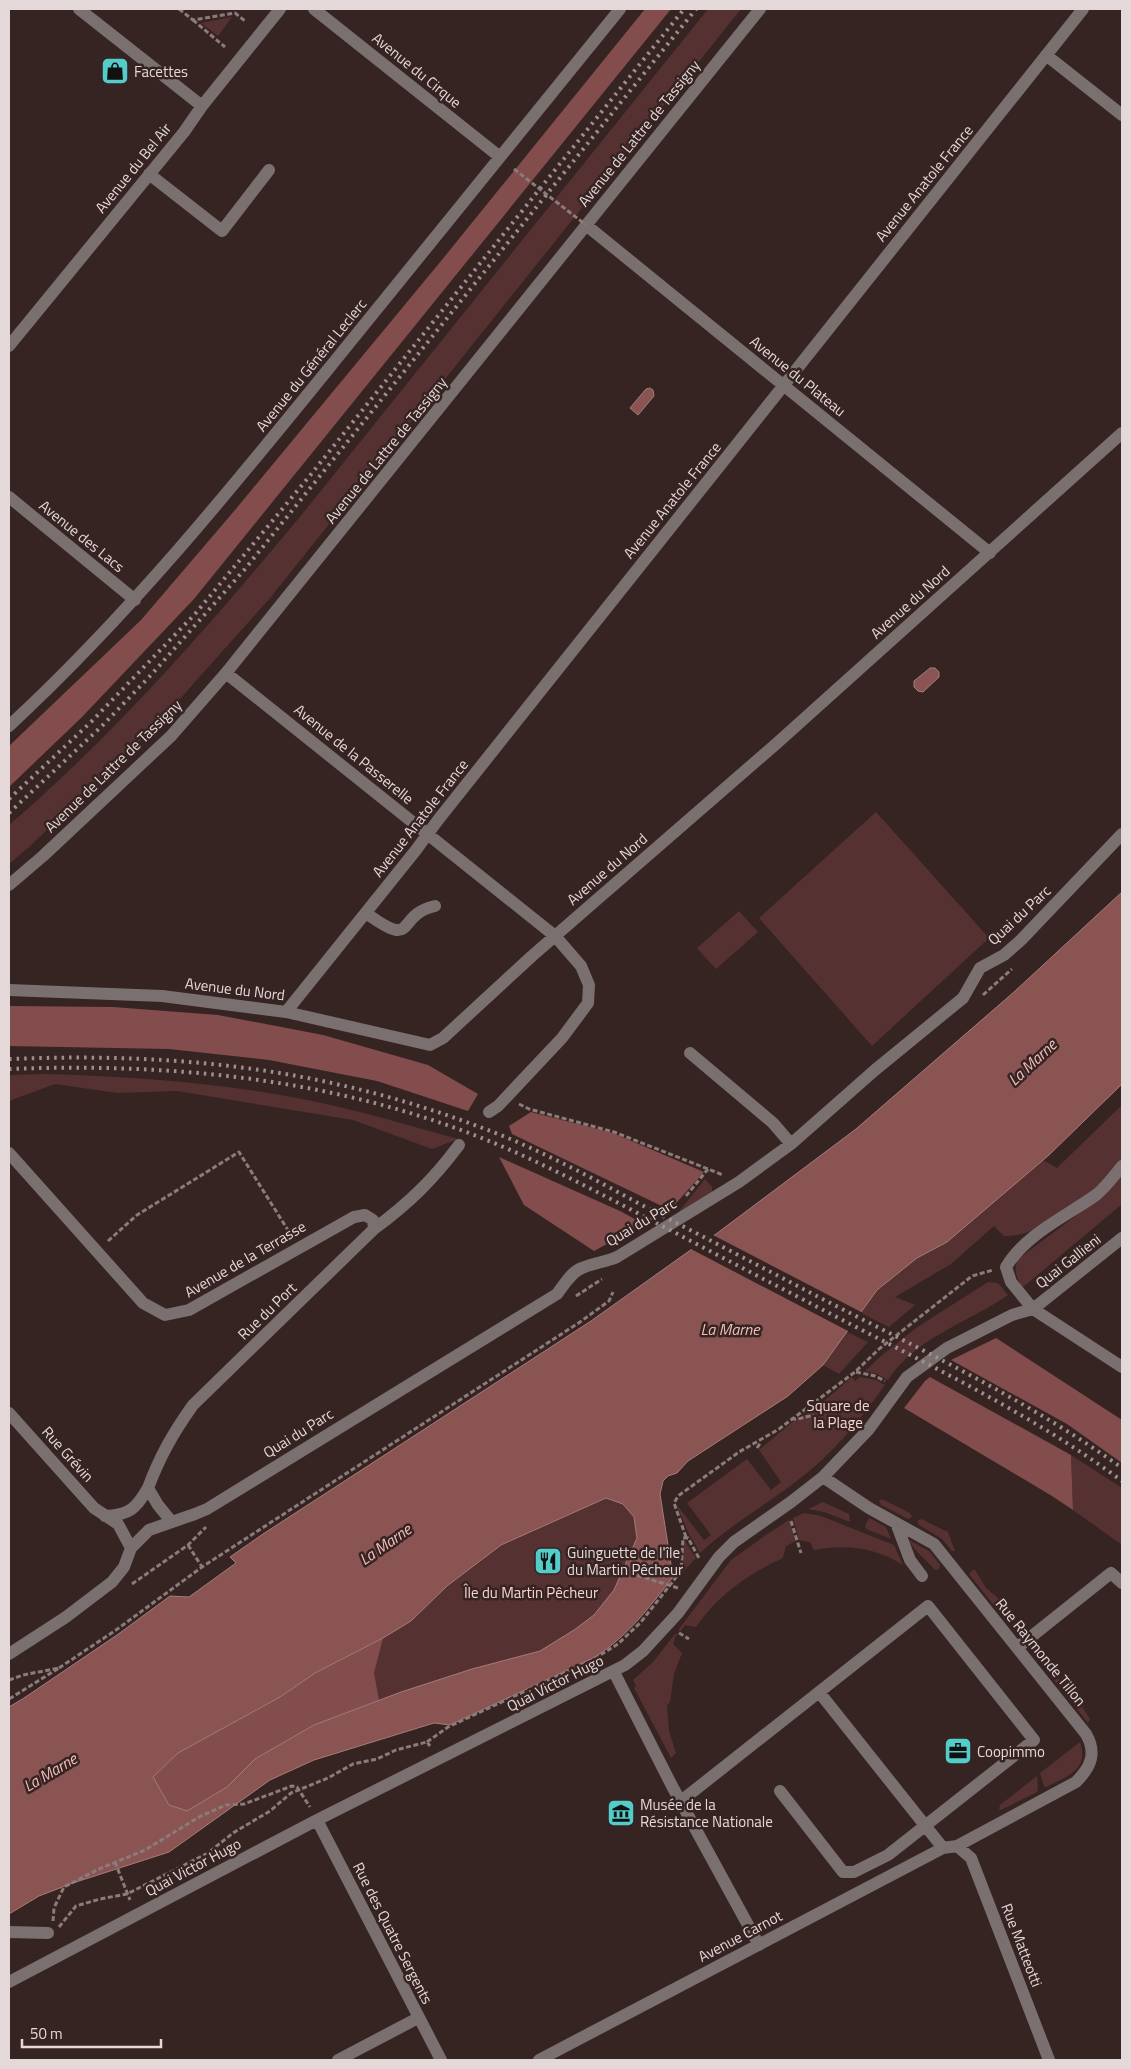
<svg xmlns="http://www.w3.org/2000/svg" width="1131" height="2069" font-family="'Titillium Web',sans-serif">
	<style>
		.green { fill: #563131 }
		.forest { fill: #824d4c }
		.water { fill: #8a5453; stroke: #a57c7b; fill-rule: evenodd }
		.pier { fill: #362423 }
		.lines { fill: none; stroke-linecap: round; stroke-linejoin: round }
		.path { stroke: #8b7b7b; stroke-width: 3; stroke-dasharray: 5 2.5; stroke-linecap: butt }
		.minor { stroke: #7a7070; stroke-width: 12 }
		.rail { stroke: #9f908f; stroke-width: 4; stroke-dasharray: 2.5 5; stroke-linecap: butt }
		.path-bridge { stroke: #8b7b7b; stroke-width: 3; stroke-dasharray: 5 2.5; stroke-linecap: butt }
		.labels { text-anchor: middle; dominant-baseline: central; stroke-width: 5; stroke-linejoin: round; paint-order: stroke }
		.street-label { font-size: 15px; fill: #e5d8d8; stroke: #362423 }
		.poi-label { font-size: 15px; fill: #e5d8d8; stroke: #362423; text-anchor: start }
		.park-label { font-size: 15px; fill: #f7d3d1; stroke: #362423 }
		.water-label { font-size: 16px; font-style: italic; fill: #f5c0be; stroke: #362423 }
	</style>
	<rect width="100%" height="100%" fill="#362423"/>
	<path class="green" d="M 708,9 L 741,9 L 270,598 L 153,729 L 29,847 L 9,864 L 9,825 C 116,733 209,626 299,518 Z
		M 232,17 L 218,36 L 201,23 Z
		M 876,812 L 989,938 L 872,1046 L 759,918 Z
		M 739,911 L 758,932 L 716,969 L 697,948 Z
		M 44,1074 C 117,1076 191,1081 263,1092 C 329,1102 394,1121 458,1139 L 432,1149 L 353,1120 L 177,1091 L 117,1093 L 55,1084 L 9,1101 L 9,1075 Z
		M 1122,1105 L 1122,1204 L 1022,1288 C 1017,1278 1013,1270 1018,1259 L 1089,1206 L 1082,1197 C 1058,1214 1035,1237 1004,1236 L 994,1226 L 951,1264 L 895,1297 L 915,1305 L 889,1327 L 861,1313 L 877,1290 L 917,1258 L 947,1242 L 1043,1160 L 1057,1168 Z
		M 705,1179 L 712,1187 L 712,1193 L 677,1214 Z
		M 988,1282 L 998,1283 L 1008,1295 C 968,1323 916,1337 888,1380 L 877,1374 L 865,1371 L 881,1356 L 916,1328 Z
		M 847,1332 L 868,1342 L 839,1374 L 823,1365 Z
		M 852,1377 L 855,1381 L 860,1377 L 876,1380 L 885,1385 C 860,1420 833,1454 798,1480 C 766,1505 730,1525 700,1553 L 689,1534 L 676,1504 L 704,1540 L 711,1535 L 687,1503 L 747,1459 L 771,1490 L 781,1482 L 759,1450 L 796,1419 L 811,1412 Z
		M 1071,1455 L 1122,1488 L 1122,1545 L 1073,1510 Z
		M 606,1498 L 623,1504 L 634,1517 L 637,1538 L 614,1590 L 594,1615 L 574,1630 L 540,1651 L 472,1669 L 401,1692 L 314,1725 L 255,1759 L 178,1753 L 280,1697 L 315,1673 L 383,1638 L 411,1621 L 447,1586 L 501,1545 Z
		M 882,1499 L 910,1513 L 912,1517 L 908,1519 L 881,1505 L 879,1501 Z
		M 823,1502 L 849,1514 L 850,1522 L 824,1512 L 808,1509 Z
		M 804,1513 L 821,1516 L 894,1545 L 903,1565 C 875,1547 846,1544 814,1550 L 810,1542 L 799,1540 L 793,1518 Z
		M 869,1518 L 886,1527 L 891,1539 L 866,1529 L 865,1526 Z
		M 921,1519 L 948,1532 L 955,1551 L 952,1551 L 942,1539 L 919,1525 L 917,1521 Z
		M 789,1520 L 796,1541 L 786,1546 L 783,1558 C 748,1574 718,1595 696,1627 L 685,1625 L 680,1632 L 679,1629 L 731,1560 L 766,1535 Z
		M 684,1540 L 696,1558 L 682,1573 Z
		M 909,1540 L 929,1551 L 940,1565 L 939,1569 L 935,1570 C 926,1559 915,1553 909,1540 Z
		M 973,1570 L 975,1570 L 986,1588 L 1004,1603 L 1004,1612 L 1001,1614 L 969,1574 Z
		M 675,1634 L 678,1635 L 675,1637 L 673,1644 L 682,1653 L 674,1674 L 670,1702 L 667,1705 L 669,1731 L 676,1753 L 671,1758 L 634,1688 L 636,1686 L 633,1680 L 653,1662 Z
		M 1055,1678 C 1067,1680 1083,1708 1090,1719 L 1088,1723 L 1054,1680 Z
		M 1080,1742 C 1090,1770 1066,1777 1046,1787 L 1044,1786 L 1040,1773 Z
		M 1037,1776 L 1038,1788 L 1037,1792 L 1001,1810 L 999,1809 L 1000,1805 Z"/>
	<path class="forest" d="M 645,9 L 671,9 L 194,599 L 82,717 L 9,787 L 9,746 L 141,620 L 235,510 L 441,261 Z
		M 9,1006 L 113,1007 L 218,1015 L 323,1035 L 428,1065 L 478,1094 L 468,1111 L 377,1081 L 269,1060 L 169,1049 L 9,1046 Z
		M 531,1112 L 613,1133 L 704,1172 L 670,1210 L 512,1134 L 509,1126 Z
		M 499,1157 L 620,1211 L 644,1224 L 594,1251 L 524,1205 Z
		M 996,1338 L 1122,1420 L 1122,1463 L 1067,1424 L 951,1360 Z
		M 930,1377 L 1071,1455 L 1073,1510 L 1052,1496 L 904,1408 L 925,1381 Z
		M 383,1638 L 374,1673 L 379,1700 L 314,1725 L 255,1759 L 227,1787 L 187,1811 L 169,1805 L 153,1777 L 178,1753 L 280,1697 L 315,1673 Z"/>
	<path class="water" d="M 650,388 L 653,390 L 654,396 L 638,415 L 630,408 L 646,389 Z
		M 930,668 L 935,668 L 939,672 L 939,677 L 923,692 L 918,691 L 914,687 L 914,681 Z
		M 1122,892 L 1122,1084 L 1049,1155 L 947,1242 L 917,1258 L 877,1290 L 823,1365 L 788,1396 L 688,1461 L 677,1473 L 668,1476 L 663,1481 L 660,1494 L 673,1577 C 647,1610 630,1634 595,1657 L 450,1725 L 434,1723 L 314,1760 L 270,1780 L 169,1852 L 73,1883 L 39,1896 L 9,1914 L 9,1707 L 24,1698 L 117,1635 L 170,1596 L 189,1597 L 236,1563 L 230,1557 L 263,1534 L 591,1321 L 692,1249 L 716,1234 L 856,1129 L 1014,992 ZM 606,1498 L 623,1504 L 634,1517 L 637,1538 L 614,1590 L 594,1615 L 574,1630 L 540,1651 L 472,1669 L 401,1692 L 314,1725 L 255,1759 L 227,1787 L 187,1811 L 169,1805 L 153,1777 L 178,1753 L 280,1697 L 315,1673 L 383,1638 L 411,1621 L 447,1586 L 501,1545 Z"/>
	<path class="pier" d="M 711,1234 L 863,1313 L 850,1332 L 689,1248 Z"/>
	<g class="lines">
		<path class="path" d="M 179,9 L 193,20 L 235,13 L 245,21
			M 193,20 L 225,47
			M 983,995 L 1012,969
			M 519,1104 L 529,1109 L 614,1132 L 723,1175
			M 686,1196 L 708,1169
			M 108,1241 L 137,1215 L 239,1152 L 291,1235
			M 576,1296 L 602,1279
			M 856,1372 L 875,1376 L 885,1381
			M 791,1419 L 798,1419 L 814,1415
			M 757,1448 L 761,1442
			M 791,1521 L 801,1553
			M 686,1537 L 674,1503 L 678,1496 L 739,1452 L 779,1429 L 855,1372 L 879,1349 L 972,1276 L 993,1270
			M 188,1545 L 202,1567
			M 132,1584 L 188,1545 L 206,1527
			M 679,1633 L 689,1639
			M 59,1668 L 116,1630 L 202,1567 L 580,1322 L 609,1301 L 613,1292
			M 9,1680 L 23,1675 L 59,1668 L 9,1699
			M 427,1742 L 448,1727 L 592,1660 L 618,1644 L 641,1622 L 681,1571 L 683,1538 L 688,1538 L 700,1560
			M 115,1862 L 130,1900
			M 53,1921 L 54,1908 L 64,1887 L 99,1869 L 145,1850 L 199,1817 L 226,1805 L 244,1804 L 292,1786 L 297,1787 L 310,1807
			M 59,1927 L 76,1906 L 100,1899 L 127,1894 L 208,1853 L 233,1833 L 270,1811 L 291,1793 L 328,1778 L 353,1764 L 377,1759 L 396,1750 L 427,1742 L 430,1746"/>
		<path class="minor" d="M 79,9 L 202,106
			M 314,9 L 500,157
			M 1046,55 L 1122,115
			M 149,174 L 222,231 L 269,170
			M 586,225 L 990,553
			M 9,346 L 184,132 L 202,106 L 280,9
			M 9,497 L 135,600
			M 226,673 L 555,936 L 581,966 L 589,985 L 588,1003 L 562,1038 L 498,1106 L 489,1112
			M 9,726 C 129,615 231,489 334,362 C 429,244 525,127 620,9
			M 9,885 L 43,856 L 171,736 L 226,673 L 760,9
			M 366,913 C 418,951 394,915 435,906
			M 9,990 L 162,996 L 286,1012 L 430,1045 L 443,1038 L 532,956 L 776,744 L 1122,433
			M 286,1012 L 416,850 L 438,820 L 1083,9
			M 690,1053 L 773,1123 L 791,1144
			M 9,1153 L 143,1303 L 165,1315 L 189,1310 L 354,1217 L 365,1215 L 373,1220 L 374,1229
			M 1122,1166 C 1114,1176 1106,1187 1096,1195 C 1065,1217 1026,1234 1006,1267 L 1011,1282 L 1033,1309 L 1122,1367
			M 9,1413 L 94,1508 L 118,1524 L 131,1548
			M 105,1516 C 129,1515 136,1509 148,1488
			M 171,1521 L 158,1505 L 148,1488 C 160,1456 173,1433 193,1405 L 374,1229 C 409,1203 433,1180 459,1145
			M 896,1523 L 910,1560 L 922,1576
			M 1017,1648 L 1111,1573 L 1122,1583
			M 9,1654 L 66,1617 L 112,1582 L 124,1567 L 131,1548 L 149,1530 L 195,1514 L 207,1509 L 557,1294 C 564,1285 571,1272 582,1268 C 593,1263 606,1262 617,1257 L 739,1182 L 791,1144 L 875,1070 L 963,998 L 980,968 L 1004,955 L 1021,940 L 1122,834
			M 614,1672 L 672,1786 L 759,1945
			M 819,1692 L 943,1848
			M 681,1801 L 928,1606 L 1034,1740 L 888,1855 L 854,1872 L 843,1872 L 780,1791
			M 317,1820 L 441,2060
			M 957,1846 L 971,1858 L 1049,2060
			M 9,1932 L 48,1933
			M 9,1982 L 317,1820 L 625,1665 L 643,1651 L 678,1613 L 719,1557 L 734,1542 L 791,1502 L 823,1477 L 869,1429 L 907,1377 L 947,1348 L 1012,1315 L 1033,1309 L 1122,1238
			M 338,2060 L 418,2018
			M 539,2060 L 943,1848 L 957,1846 L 1076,1782 C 1091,1767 1097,1753 1086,1734 L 934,1544 L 869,1508 L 823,1477"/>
		<path class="rail" d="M 9,799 L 91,722 L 195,614 L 308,478 L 684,9
			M 9,813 L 102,726 L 151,675 L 245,569 L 696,9
			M 9,1059 C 187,1052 341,1070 508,1138 C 553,1157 596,1180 638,1203 C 694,1232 750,1261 805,1290 C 911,1345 1025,1398 1122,1468
			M 9,1069 C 165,1063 321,1077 469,1133 C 524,1154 576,1181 628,1208 C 687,1239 746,1270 806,1301 C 912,1357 1025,1409 1122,1481"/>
		<path class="path-bridge" d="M 514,169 L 586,225
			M 623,1571 L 678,1588"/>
	</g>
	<defs>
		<g id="shop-square" transform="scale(1.4375)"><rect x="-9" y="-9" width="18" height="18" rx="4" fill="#53cdca" stroke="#362423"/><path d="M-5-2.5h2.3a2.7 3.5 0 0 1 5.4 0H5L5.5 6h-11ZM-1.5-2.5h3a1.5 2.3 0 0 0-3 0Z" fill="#111"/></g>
		<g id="restaurant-square" transform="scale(1.4375)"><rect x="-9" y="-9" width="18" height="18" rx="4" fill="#53cdca" stroke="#362423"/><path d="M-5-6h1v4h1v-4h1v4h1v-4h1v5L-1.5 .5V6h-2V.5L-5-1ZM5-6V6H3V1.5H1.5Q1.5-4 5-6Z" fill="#111"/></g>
		<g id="office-square" transform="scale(1.4375)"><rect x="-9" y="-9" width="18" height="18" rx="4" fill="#53cdca" stroke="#362423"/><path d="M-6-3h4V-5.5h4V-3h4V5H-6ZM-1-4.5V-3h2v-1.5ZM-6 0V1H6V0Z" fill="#111"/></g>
		<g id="museum-square" transform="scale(1.4375)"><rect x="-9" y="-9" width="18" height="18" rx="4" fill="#53cdca" stroke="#362423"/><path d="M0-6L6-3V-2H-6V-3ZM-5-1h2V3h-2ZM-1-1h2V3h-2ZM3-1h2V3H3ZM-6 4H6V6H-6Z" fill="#111"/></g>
	</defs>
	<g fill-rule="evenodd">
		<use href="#shop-square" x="115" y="71"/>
		<use href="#restaurant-square" x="548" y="1561"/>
		<use href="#office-square" x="958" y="1751"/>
		<use href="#museum-square" x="621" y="1813"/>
	</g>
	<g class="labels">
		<g class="street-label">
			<text transform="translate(417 70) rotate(39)">Avenue du Cirque</text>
			<text transform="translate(639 133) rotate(-51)">Avenue de Lattre de Tassigny</text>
			<text transform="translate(133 168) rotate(-51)">Avenue du Bel Air</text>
			<text transform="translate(924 183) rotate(-51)">Avenue Anatole France</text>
			<text transform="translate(311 365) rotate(-51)">Avenue du Général Leclerc</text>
			<text transform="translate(798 376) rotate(39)">Avenue du Plateau</text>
			<text transform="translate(386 450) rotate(-51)">Avenue de Lattre de Tassigny</text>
			<text transform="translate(672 500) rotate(-51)">Avenue Anatole France</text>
			<text transform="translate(82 536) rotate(39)">Avenue des Lacs</text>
			<text transform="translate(910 602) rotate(-42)">Avenue du Nord</text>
			<text transform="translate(354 754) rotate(39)">Avenue de la Passerelle</text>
			<text transform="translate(113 766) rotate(-44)">Avenue de Lattre de Tassigny</text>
			<text transform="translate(420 818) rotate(-52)">Avenue Anatole France</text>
			<text transform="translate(607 869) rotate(-41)">Avenue du Nord</text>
			<text transform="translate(1019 915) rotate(-43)">Quai du Parc</text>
			<text transform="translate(235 989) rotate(7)">Avenue du Nord</text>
			<text transform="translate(641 1222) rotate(-31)">Quai du Parc</text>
			<text transform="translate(245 1259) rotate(-30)">Avenue de la Terrasse</text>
			<text transform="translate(1068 1261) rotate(-38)">Quai Gallieni</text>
			<text transform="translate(267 1311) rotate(-44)">Rue du Port</text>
			<text transform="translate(298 1433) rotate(-32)">Quai du Parc</text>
			<text transform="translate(68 1454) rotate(48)">Rue Grévin</text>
			<text transform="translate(1041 1652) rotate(51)">Rue Raymonde Tillon</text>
			<text transform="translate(555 1683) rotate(-27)">Quai Victor Hugo</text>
			<text transform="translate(193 1867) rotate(-28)">Quai Victor Hugo</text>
			<text transform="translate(393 1933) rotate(63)">Rue des Quatre Sergents</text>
			<text transform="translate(740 1936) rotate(-28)">Avenue Carnot</text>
			<text transform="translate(1022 1945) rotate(69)">Rue Matteotti</text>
		</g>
		<g class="poi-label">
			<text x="134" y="71">Facettes</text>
			<text x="567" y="1552">Guinguette de l'île<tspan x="567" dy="17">du Martin Pêcheur</tspan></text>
			<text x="977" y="1751">Coopimmo</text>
			<text x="640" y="1804">Musée de la<tspan x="640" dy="17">Résistance Nationale</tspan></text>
		</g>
		<g class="park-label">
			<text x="838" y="1405">Square de<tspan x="838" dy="17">la Plage</tspan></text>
			<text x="531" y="1592">Île du Martin Pêcheur</text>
		</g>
		<g class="water-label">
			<text transform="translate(1032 1062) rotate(-43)">La Marne</text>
			<text x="730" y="1329">La Marne</text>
			<text transform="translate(385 1544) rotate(-35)">La Marne</text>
			<text transform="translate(50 1772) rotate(-31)">La Marne</text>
		</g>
	</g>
	<rect width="1131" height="2069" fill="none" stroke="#e5d8d8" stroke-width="20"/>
	<path d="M22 2039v8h139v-8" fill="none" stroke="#e5d8d8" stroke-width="2.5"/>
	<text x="30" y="2039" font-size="15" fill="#e5d8d8" stroke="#362423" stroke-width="4" paint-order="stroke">50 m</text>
</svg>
